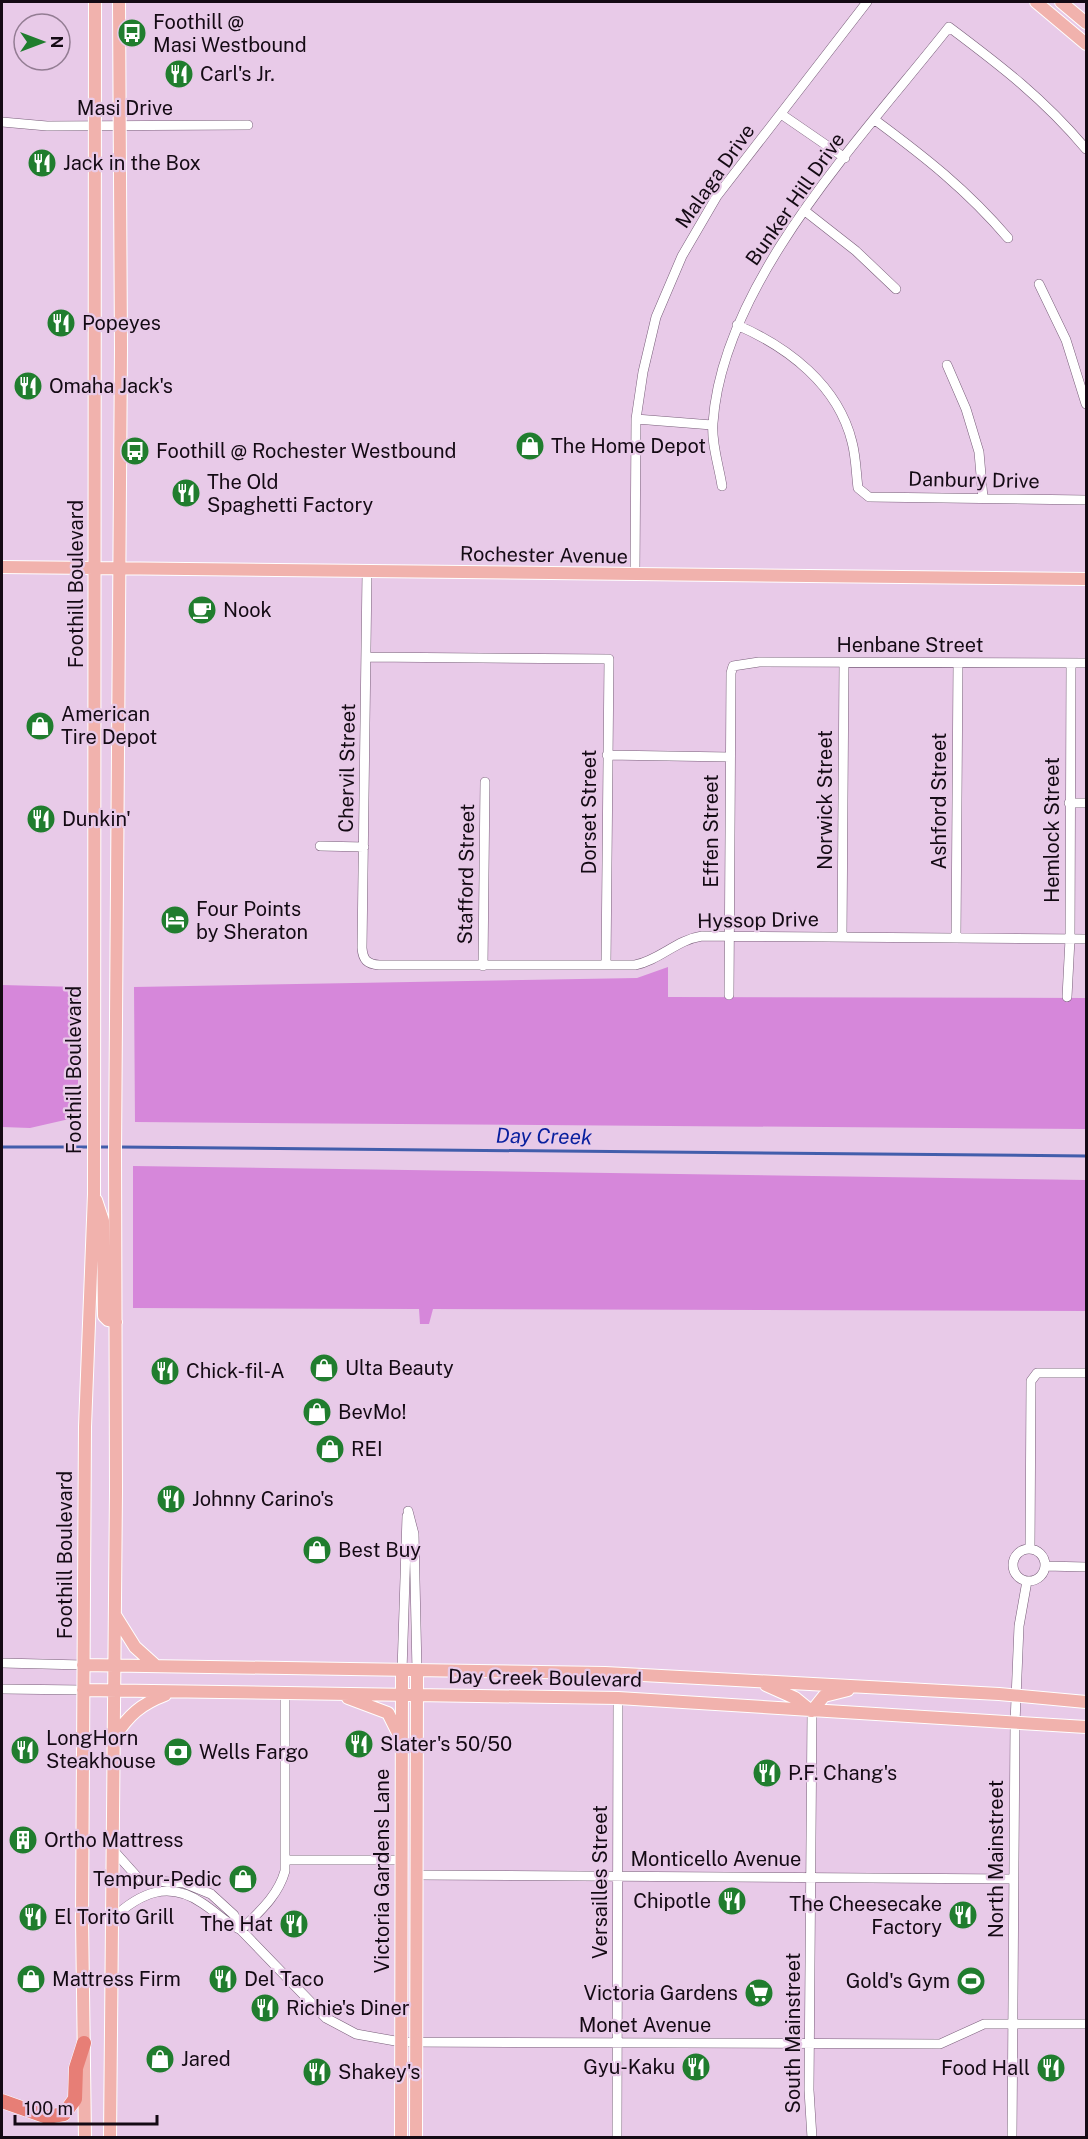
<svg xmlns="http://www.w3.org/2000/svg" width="1088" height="2139" font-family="'Public Sans',sans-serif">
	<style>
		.green { fill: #d687da }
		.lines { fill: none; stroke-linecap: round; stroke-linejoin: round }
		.stream { stroke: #425dab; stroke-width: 3 }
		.minor-casing { stroke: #785e79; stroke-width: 10 }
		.major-casing { stroke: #fff; stroke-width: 14 }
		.highway-casing { stroke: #fff; stroke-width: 15 }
		.minor { stroke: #fff; stroke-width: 9 }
		.major { stroke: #f1b2ad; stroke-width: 12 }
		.highway { stroke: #e77e76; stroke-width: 14 }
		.labels { text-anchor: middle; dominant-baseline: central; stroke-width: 4.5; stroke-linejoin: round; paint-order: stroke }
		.poi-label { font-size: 20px; fill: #140a14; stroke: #e8cae8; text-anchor: start }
		.street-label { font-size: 20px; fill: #140a14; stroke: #e8cae8 }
		.water-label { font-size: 21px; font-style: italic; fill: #081f9e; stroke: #e8cae8 }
	</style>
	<rect width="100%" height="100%" fill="#e8cae8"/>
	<path class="green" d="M 668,967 L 668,997 L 1086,998 L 1086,1129 L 135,1122 L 134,987 L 637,978 Z
		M 2,985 L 78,987 L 78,1117 L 30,1128 L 2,1127 Z
		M 133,1166 L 1086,1180 L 1086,1311 L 433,1309 L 429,1324 L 420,1324 L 419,1309 L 133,1308 Z"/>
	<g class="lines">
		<path class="stream" d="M 2,1147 L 92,1147
			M 98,1147 L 113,1147
			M 119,1147 L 1086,1156"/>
		<g class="minor-casing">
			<path id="minor" d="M 781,114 L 845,158
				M 875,120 C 925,157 967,190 1008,238
				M 2,122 L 47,126 L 248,125
				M 805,211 L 856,251 L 896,289
				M 1039,284 L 1066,340 L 1086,404
				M 737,325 C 788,347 838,385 852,442 C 856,457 856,472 858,488 L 869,497 L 1086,500
				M 947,365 L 966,409 L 979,452 L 983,498
				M 636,419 L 712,425
				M 722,486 C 719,466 711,443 713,423 C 722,282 864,135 949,27 C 1001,66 1044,99 1086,149
				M 367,573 L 362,948 C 363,960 367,964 379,965 L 635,965 C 660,960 676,940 702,936 L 1086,939
				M 635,575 L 636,419 L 643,372 L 656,317 L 682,256 L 717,196 L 867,2
				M 366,657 L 609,659 L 606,965
				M 607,755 L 730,757
				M 1069,803 L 1086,803
				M 320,846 L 364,847
				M 842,937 L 844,663
				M 956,938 L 958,663
				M 483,966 L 485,782
				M 729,995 L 731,673 L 733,666 L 759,662 L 1086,663
				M 1067,997 L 1070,939 L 1071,663
				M 408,1511 L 414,1534 L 417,1671
				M 1030,1549 L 1031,1381 L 1037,1373 L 1086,1373
				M1013 1565a16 16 0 1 1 32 0a16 16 0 1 1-32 0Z
				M 1045,1566 L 1086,1567
				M 2,1663 L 83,1665
				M 402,1671 L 407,1516
				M 2,1689 L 83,1690
				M 812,1711 L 809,2090 L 812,2138
				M 114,1851 L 140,1880 L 184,1883 L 211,1894 L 234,1915 L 241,1930 L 326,2018 L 356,2034 L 401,2042 L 940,2044 L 984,2024 L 1086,2024
				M 286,1860 L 402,1860
				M 417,1875 L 1014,1879
				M 113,1918 C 140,1893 168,1880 202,1903 C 216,1912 226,1923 241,1930
				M 241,1930 C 259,1912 278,1896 285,1871 L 285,1694
				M 617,2138 L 618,1698
				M 1012,2138 L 1015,1723 L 1019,1626 L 1027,1581"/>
		</g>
		<g class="major-casing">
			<path id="major" d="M 1036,2 L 1086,44
				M 1061,2 L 1086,23
				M 2,567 L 1086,579
				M 96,1200 L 103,1221 L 104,1316 L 108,1320 L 116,1322
				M 115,1615 L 135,1647 L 155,1665
				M 83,1665 L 605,1673 L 999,1694 L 1086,1702
				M 766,1685 L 795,1698 L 811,1711
				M 83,1690 L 618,1698 L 1086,1727
				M 348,1698 L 388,1713 L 400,1737
				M 812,1711 L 824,1696 L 848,1690
				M 115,1736 C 129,1715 141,1704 165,1695
				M 85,2138 L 82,1918 L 85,1427 L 94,1194 L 95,2
				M 110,2138 L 116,1491 L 115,1153 L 121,349 L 119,2
				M 401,2138 L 402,1671
				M 416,2138 L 417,1671"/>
		</g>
		<g class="highway-casing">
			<path id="highway" d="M 2,2101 L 47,2117 L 64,2114 L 75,2099 L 76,2068 L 84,2043"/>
		</g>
		<use href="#minor" class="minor"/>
		<use href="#major" class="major"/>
		<use href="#highway" class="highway"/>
	</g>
	<defs>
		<g id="bus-disc" transform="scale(1.5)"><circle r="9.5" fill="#207d2e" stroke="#e8cae8"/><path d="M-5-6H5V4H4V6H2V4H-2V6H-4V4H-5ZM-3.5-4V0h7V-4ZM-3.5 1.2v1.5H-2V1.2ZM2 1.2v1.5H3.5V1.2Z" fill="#fff"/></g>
		<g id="restaurant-disc" transform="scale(1.5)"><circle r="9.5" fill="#207d2e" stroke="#e8cae8"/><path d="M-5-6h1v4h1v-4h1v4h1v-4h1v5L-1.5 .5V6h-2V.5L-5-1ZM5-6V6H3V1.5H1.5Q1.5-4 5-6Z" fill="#fff"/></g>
		<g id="shop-disc" transform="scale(1.5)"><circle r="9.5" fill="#207d2e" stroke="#e8cae8"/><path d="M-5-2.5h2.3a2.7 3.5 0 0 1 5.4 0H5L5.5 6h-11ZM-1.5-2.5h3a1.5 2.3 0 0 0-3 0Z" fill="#fff"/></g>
		<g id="cafe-disc" transform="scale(1.5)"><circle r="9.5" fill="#207d2e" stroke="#e8cae8"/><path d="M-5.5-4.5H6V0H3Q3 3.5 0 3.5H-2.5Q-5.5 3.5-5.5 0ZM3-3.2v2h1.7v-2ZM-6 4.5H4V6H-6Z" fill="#fff"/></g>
		<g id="hotel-disc" transform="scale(1.5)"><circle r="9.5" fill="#207d2e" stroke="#e8cae8"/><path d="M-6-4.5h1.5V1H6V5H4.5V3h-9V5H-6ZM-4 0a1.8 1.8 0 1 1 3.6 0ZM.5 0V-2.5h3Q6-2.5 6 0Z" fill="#fff"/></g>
		<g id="bank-disc" transform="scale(1.5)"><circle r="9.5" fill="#207d2e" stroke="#e8cae8"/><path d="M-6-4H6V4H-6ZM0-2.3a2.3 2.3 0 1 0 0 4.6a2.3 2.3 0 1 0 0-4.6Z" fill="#fff"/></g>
		<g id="building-disc" transform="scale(1.5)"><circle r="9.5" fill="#207d2e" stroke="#e8cae8"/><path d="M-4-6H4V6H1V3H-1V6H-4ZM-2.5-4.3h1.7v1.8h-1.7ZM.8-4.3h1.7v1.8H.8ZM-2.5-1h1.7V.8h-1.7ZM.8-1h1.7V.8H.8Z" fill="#fff"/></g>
		<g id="stadium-disc" transform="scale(1.5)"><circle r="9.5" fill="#207d2e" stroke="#e8cae8"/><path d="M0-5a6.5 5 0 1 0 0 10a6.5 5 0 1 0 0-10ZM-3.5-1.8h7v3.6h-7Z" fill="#fff"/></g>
		<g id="supermarket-disc" transform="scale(1.5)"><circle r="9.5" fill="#207d2e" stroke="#e8cae8"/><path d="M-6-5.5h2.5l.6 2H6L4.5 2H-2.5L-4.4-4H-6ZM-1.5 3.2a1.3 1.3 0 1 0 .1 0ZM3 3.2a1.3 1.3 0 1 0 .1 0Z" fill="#fff"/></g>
	</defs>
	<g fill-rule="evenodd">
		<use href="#bus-disc" x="132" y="33"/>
		<use href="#restaurant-disc" x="179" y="74"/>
		<use href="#restaurant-disc" x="42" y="163"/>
		<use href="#restaurant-disc" x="61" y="323"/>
		<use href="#restaurant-disc" x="28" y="386"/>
		<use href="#shop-disc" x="530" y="446"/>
		<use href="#bus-disc" x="135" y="451"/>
		<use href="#restaurant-disc" x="186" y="493"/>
		<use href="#cafe-disc" x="202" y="610"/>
		<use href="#shop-disc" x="40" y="726"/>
		<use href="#restaurant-disc" x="41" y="819"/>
		<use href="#hotel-disc" x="175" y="920"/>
		<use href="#shop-disc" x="324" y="1368"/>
		<use href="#restaurant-disc" x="165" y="1371"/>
		<use href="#shop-disc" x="317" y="1412"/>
		<use href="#shop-disc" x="330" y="1449"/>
		<use href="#restaurant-disc" x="171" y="1499"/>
		<use href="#shop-disc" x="317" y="1550"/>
		<use href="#restaurant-disc" x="359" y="1744"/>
		<use href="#restaurant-disc" x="25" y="1750"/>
		<use href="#bank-disc" x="178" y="1752"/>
		<use href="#restaurant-disc" x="767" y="1773"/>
		<use href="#building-disc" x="23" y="1840"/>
		<use href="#shop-disc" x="243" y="1879"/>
		<use href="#restaurant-disc" x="732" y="1901"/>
		<use href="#restaurant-disc" x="963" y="1915"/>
		<use href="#restaurant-disc" x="33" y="1917"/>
		<use href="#restaurant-disc" x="294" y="1924"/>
		<use href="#shop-disc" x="31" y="1979"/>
		<use href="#restaurant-disc" x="223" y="1979"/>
		<use href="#stadium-disc" x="971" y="1981"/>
		<use href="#supermarket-disc" x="759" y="1993"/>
		<use href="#restaurant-disc" x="265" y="2008"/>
		<use href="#shop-disc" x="160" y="2059"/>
		<use href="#restaurant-disc" x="696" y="2067"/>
		<use href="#restaurant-disc" x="1051" y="2068"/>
		<use href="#restaurant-disc" x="317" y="2072"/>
	</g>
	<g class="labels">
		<g class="poi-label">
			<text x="153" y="22">Foothill @<tspan x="153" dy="23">Masi Westbound</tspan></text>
			<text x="200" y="74">Carl's Jr.</text>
			<text x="63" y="163">Jack in the Box</text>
			<text x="82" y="323">Popeyes</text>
			<text x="49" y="386">Omaha Jack's</text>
			<text x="551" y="446">The Home Depot</text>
			<text x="156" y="451">Foothill @ Rochester Westbound</text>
			<text x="207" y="482">The Old<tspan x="207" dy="23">Spaghetti Factory</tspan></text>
			<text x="223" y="610">Nook</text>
			<text x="61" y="714">American<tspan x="61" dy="23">Tire Depot</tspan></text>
			<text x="62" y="819">Dunkin'</text>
			<text x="196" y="909">Four Points<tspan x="196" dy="23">by Sheraton</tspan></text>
			<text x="345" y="1368">Ulta Beauty</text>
			<text x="186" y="1371">Chick-fil-A</text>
			<text x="338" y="1412">BevMo!</text>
			<text x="351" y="1449">REI</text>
			<text x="192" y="1499">Johnny Carino's</text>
			<text x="338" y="1550">Best Buy</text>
			<text x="46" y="1738">LongHorn<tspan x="46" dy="23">Steakhouse</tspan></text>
			<text x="380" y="1744">Slater's 50/50</text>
			<text x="199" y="1752">Wells Fargo</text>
			<text x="788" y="1773">P.F. Chang's</text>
			<text x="44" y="1840">Ortho Mattress</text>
			<text x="222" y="1879" text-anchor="end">Tempur-Pedic</text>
			<text x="711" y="1901" text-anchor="end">Chipotle</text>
			<text x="942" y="1904" text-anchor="end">The Cheesecake<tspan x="942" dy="23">Factory</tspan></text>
			<text x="54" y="1917">El Torito Grill</text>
			<text x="273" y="1924" text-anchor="end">The Hat</text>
			<text x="52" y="1979">Mattress Firm</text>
			<text x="244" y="1979">Del Taco</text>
			<text x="950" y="1981" text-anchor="end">Gold's Gym</text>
			<text x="738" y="1993" text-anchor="end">Victoria Gardens</text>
			<text x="286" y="2008">Richie's Diner</text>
			<text x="181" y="2059">Jared</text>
			<text x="675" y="2067" text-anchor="end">Gyu-Kaku</text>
			<text x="1030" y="2068" text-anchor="end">Food Hall</text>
			<text x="338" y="2072">Shakey's</text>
		</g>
		<g class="street-label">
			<text x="125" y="108">Masi Drive</text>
			<text transform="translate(715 176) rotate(-55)">Malaga Drive</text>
			<text transform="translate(795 199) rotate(-55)">Bunker Hill Drive</text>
			<text transform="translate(974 480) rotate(1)">Danbury Drive</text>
			<text transform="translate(544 555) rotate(1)">Rochester Avenue</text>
			<text transform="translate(76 584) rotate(-90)">Foothill Boulevard</text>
			<text x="910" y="645">Henbane Street</text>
			<text transform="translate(347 768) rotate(-89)">Chervil Street</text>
			<text transform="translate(825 800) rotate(-90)">Norwick Street</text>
			<text transform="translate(939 801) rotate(-90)">Ashford Street</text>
			<text transform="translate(589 812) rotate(-90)">Dorset Street</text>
			<text transform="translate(1052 830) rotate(-90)">Hemlock Street</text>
			<text transform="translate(711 831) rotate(-90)">Effen Street</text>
			<text transform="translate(466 874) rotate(-89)">Stafford Street</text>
			<text transform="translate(758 920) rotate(-1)">Hyssop Drive</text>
			<text transform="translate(74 1070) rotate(-90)">Foothill Boulevard</text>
			<text transform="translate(65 1555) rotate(-90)">Foothill Boulevard</text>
			<text transform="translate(545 1678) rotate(1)">Day Creek Boulevard</text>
			<text x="716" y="1859">Monticello Avenue</text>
			<text transform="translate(996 1859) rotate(-90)">North Mainstreet</text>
			<text transform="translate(382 1871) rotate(-90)">Victoria Gardens Lane</text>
			<text transform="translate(600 1882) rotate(-90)">Versailles Street</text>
			<text x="645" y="2025">Monet Avenue</text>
			<text transform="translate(793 2033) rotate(-90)">South Mainstreet</text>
		</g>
		<g class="water-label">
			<text transform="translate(544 1136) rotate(1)">Day Creek</text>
		</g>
	</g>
	<rect width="1088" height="2139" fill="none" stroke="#140a14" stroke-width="6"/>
	<g transform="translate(42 42) rotate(90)"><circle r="28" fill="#e8cae8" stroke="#937d93" stroke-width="1.5"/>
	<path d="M0-4.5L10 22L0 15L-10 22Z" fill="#207d2e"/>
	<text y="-9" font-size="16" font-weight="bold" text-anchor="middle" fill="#140a14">N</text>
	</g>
	<path d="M15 2115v9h142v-9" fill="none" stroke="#140a14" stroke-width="3"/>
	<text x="24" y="2115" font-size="18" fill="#140a14" stroke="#e8cae8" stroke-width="4.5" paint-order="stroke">100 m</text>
</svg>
